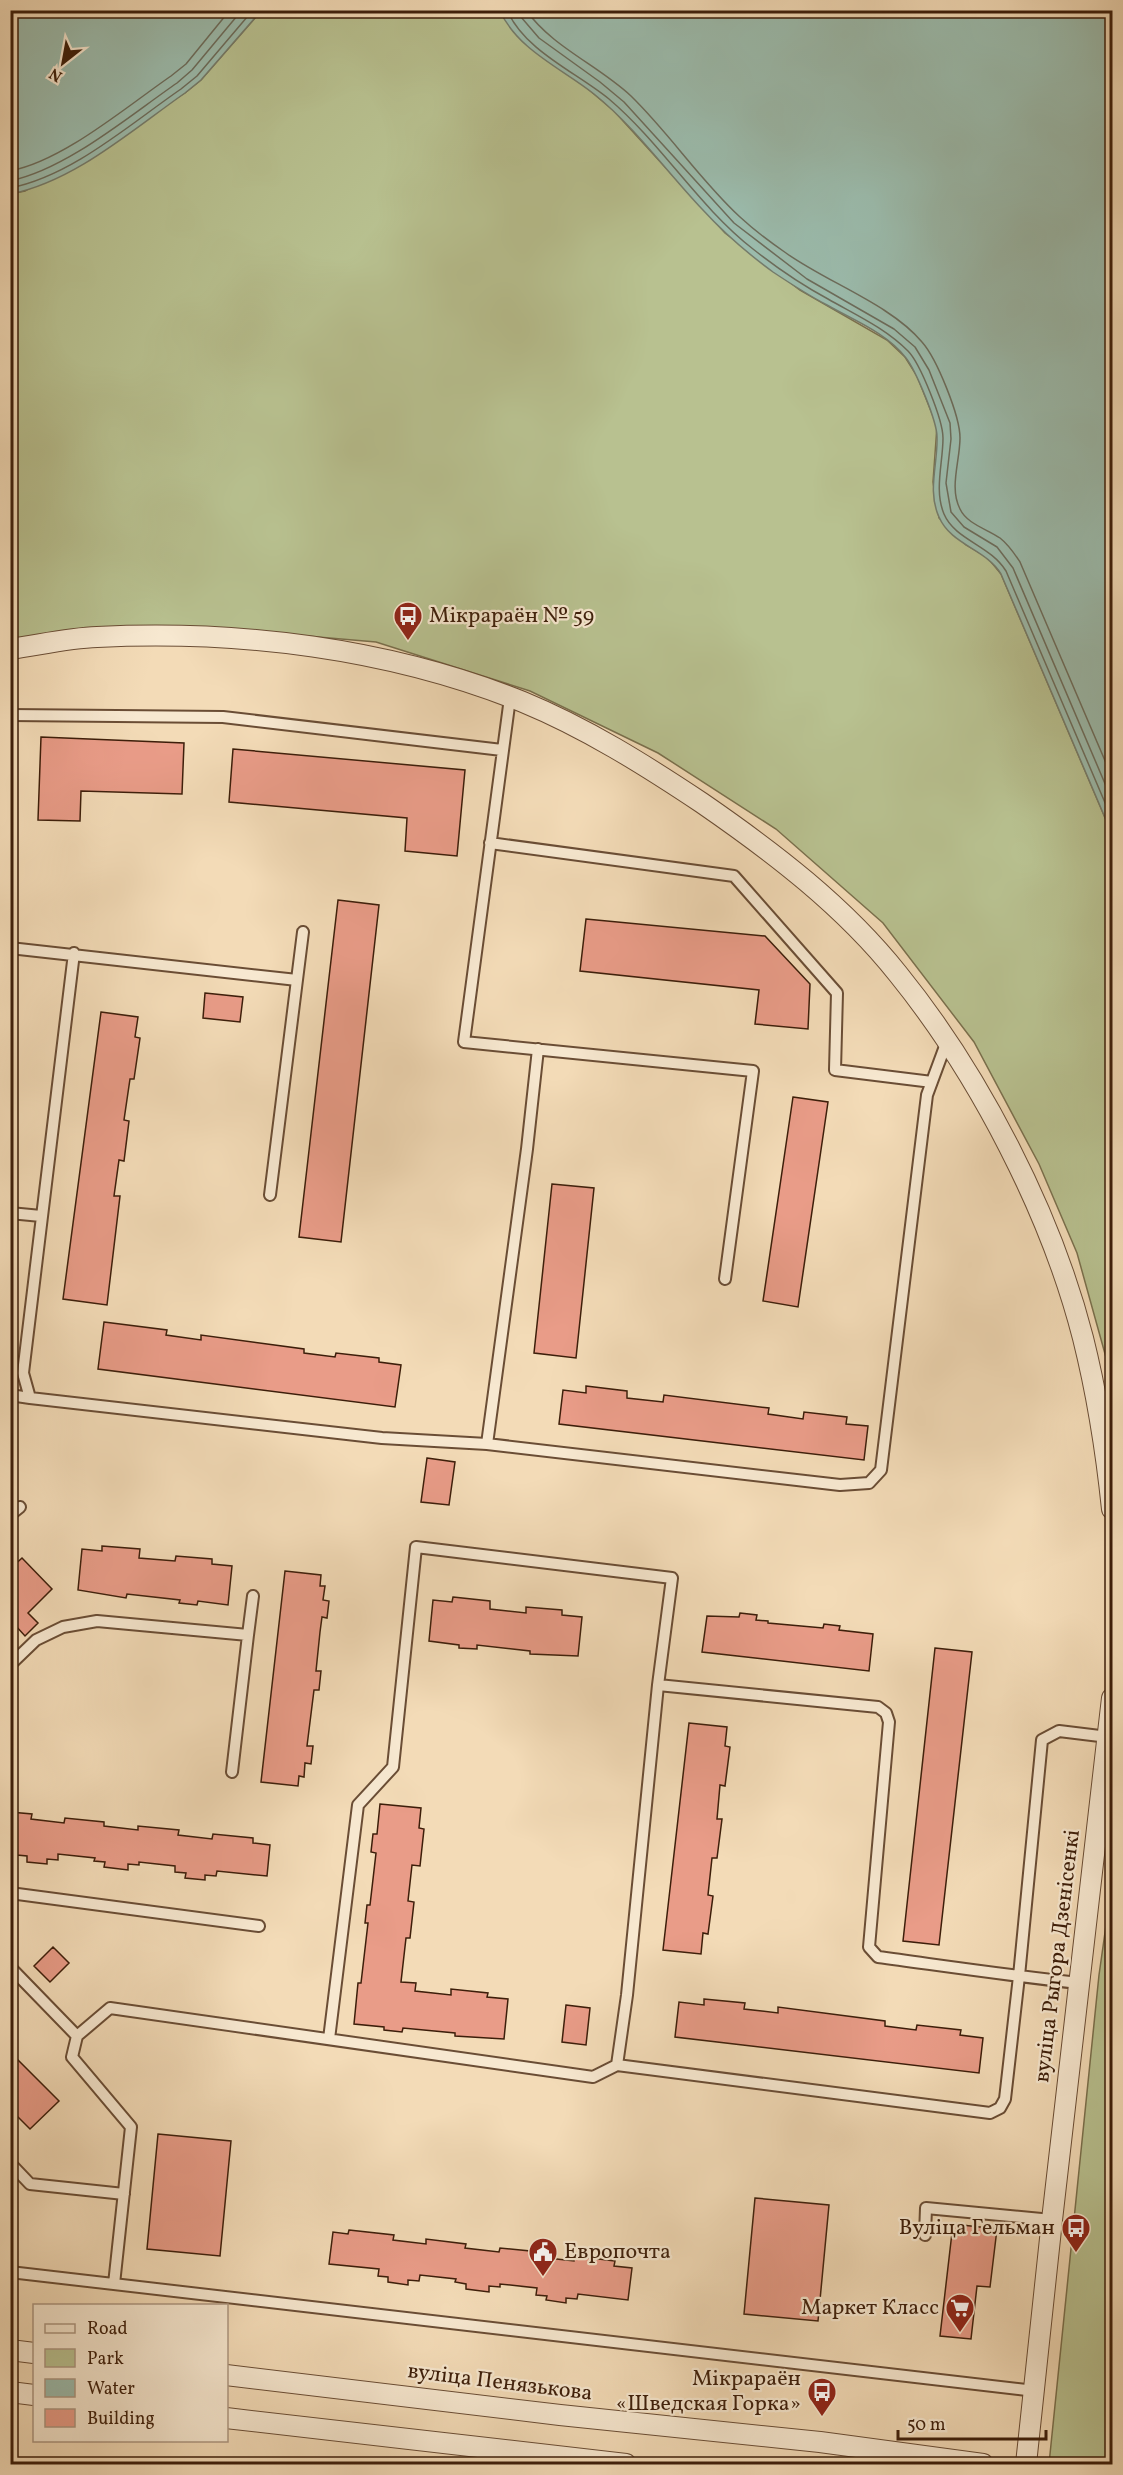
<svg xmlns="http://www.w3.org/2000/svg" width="1123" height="2475" font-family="Vollkorn,serif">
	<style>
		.green { fill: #b8c190; stroke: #7a704d; stroke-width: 1.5 }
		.water { fill: #9bbbac; stroke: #757c6b; stroke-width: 1.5 }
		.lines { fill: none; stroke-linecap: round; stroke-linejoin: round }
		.shore { stroke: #6c6c5b; stroke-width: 1.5 }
		.building { fill: #e99c88; stroke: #3d1e0a; stroke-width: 1.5 }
		.service-casing { stroke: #6a4d35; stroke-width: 14 }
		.minor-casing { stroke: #6a4d35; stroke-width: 22 }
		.service { stroke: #f7e8d0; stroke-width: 10 }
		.minor { stroke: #f7e8d0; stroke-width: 20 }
		.labels { text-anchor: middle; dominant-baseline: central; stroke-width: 4.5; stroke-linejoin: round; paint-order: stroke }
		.poi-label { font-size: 22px; fill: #3d1e0a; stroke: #f7e8d0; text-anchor: end }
		.street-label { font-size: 22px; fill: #3d1e0a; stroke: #f7e8d0 }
	</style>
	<rect width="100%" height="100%" fill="#f3dbb7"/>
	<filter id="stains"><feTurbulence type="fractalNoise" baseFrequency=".00333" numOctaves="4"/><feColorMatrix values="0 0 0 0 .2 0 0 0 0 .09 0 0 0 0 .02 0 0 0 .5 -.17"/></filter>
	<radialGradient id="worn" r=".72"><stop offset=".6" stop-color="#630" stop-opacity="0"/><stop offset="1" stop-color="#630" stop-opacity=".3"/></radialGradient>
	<path class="green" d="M 261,11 L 500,11 L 504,18 L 614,111 L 725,233 L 800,290 L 887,340 L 905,357 L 917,376 L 937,426 L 933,482 L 939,518 L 966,545 L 987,557 L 1001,574 L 1112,834 L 1112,1379 L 1077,1253 L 1039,1164 L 974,1042 L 883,923 L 776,829 L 658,753 L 530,691 L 376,642 L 225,629 L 94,628 L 11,639 L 10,194 L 25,191 L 185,93 L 201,80 Z
		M 1112,1883 L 1112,2464 L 1049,2464 L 1099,1975 Z"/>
	<path class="water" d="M 11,10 L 261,10 L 261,11 L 201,80 L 185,93 C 132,130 75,181 11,194 Z
		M 500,11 L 1112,11 L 1112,834 L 1001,574 C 986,549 951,545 939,517 C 927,491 938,464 937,437 C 937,421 916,371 906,358 C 887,333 853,320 827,305 C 808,295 791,284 773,272 C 747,253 724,233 702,209 C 666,171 635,127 594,94 C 561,68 518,50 500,11 Z"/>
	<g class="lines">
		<path class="shore" d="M 507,10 C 525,51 576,72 609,99 C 662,144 698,206 753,249 C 777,268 802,285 828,299 C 856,315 885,328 908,351 C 920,363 943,420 943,438 C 943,463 934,490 944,514 C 955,540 990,545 1006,571 L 1112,819
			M 515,10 L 539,38 L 600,82 L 624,102 L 734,223 L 807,279 L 894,329 L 915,347 L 929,370 L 950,423 L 951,439 L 946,483 L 951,512 L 964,527 L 997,547 L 1013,568 L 1112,800
			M 526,10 C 552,47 598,65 631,96 C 670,134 700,180 740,217 C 754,230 770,242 786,253 C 828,283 890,304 922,342 C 937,359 960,416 960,438 C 960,461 949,488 960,509 C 967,524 987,529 1000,538 C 1009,545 1014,553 1020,562 L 1112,777
			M 10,171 C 63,161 126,107 171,76 L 186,64 L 230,10
			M 10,181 C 67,169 129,116 177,83 L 192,70 L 242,10
			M 10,188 C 72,176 130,124 181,89 L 197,76 L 253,10"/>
	</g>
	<path class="building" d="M 41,737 L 184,743 L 182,794 L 81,791 L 80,821 L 38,820 Z
		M 233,749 L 465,770 L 457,856 L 405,851 L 407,818 L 229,802 Z
		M 338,900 L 379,905 L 341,1242 L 299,1237 Z
		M 586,919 L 765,936 L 810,984 L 808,1029 L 755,1024 L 759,990 L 580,971 Z
		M 205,993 L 243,997 L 240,1022 L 203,1018 Z
		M 101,1012 L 138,1017 L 135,1037 L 140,1038 L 134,1079 L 130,1079 L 124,1120 L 129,1121 L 124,1161 L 119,1160 L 114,1196 L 120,1196 L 107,1305 L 63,1299 Z
		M 793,1097 L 828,1102 L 798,1307 L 763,1301 Z
		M 552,1184 L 594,1188 L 576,1358 L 534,1353 Z
		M 104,1322 L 167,1330 L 166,1335 L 201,1340 L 201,1335 L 304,1349 L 304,1353 L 335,1357 L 336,1353 L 379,1358 L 379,1362 L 401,1365 L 395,1407 L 98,1369 Z
		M 586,1386 L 627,1391 L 627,1398 L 663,1402 L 664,1395 L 769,1408 L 768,1414 L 803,1419 L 804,1412 L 847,1417 L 846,1424 L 868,1426 L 864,1460 L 559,1424 L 563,1390 L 586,1393 Z
		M 427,1458 L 455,1462 L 449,1505 L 421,1502 Z
		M 102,1546 L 140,1549 L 139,1558 L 175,1561 L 176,1556 L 212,1559 L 212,1564 L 232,1566 L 228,1605 L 198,1601 L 197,1605 L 179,1603 L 180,1600 L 127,1594 L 126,1598 L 78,1590 L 82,1549 L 102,1551 Z
		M 22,1558 L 52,1589 L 28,1613 L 38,1623 L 25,1636 L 15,1625 L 10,1629 L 10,1569 Z
		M 285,1571 L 321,1575 L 320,1586 L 325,1586 L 323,1600 L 329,1601 L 327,1618 L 322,1617 L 320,1632 L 316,1671 L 321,1671 L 319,1690 L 314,1690 L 307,1746 L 313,1746 L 311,1764 L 305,1763 L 304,1777 L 299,1776 L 298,1786 L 261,1782 Z
		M 453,1597 L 490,1601 L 490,1609 L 526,1613 L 526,1607 L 562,1610 L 562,1615 L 582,1617 L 578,1656 L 530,1654 L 530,1651 L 477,1645 L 477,1649 L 459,1648 L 459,1645 L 429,1641 L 433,1600 L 452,1602 Z
		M 740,1613 L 757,1615 L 756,1620 L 768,1621 L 768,1623 L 823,1628 L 824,1624 L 840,1626 L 839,1630 L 873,1634 L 869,1671 L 702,1652 L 707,1616 L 739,1617 Z
		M 935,1648 L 972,1652 L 939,1945 L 903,1941 Z
		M 689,1723 L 727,1727 L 725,1746 L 730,1747 L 725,1786 L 720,1785 L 717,1819 L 722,1819 L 717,1858 L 712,1858 L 708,1895 L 713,1896 L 708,1934 L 703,1933 L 701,1954 L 663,1950 Z
		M 380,1804 L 421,1808 L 419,1828 L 424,1829 L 420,1866 L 412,1865 L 408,1901 L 414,1902 L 410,1938 L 406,1938 L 401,1982 L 416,1983 L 415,1991 L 451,1995 L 451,1989 L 488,1993 L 487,1997 L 508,1999 L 504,2039 L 455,2036 L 455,2033 L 403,2028 L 402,2032 L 384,2030 L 384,2027 L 354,2024 L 358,1983 L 361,1983 L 368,1923 L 365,1923 L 367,1905 L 370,1905 L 376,1853 L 371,1852 L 373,1834 L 377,1834 Z
		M 10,1812 L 32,1814 L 31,1819 L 64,1823 L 65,1818 L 104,1822 L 104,1826 L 138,1830 L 138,1826 L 179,1830 L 178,1835 L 212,1839 L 213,1834 L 253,1838 L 253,1843 L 270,1845 L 267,1876 L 217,1871 L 216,1876 L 205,1875 L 205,1880 L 185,1878 L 186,1873 L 175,1872 L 175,1866 L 139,1862 L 139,1865 L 128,1864 L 128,1870 L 104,1867 L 105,1862 L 94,1861 L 95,1858 L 58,1854 L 58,1860 L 47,1859 L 47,1864 L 27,1862 L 27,1856 L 17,1855 L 17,1849 L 10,1848 Z
		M 53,1947 L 69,1963 L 50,1982 L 34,1966 Z
		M 704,1999 L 745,2003 L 744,2009 L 778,2013 L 778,2007 L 885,2021 L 885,2026 L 916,2030 L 917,2025 L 961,2030 L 960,2035 L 983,2038 L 979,2073 L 675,2037 L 679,2002 L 704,2005 Z
		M 566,2005 L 590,2008 L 586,2045 L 562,2042 Z
		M 10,2052 L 59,2101 L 30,2129 L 10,2109 Z
		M 158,2134 L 231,2141 L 220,2256 L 147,2249 Z
		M 755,2198 L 829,2205 L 818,2321 L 744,2314 Z
		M 953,2224 L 997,2229 L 990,2287 L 977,2286 L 971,2339 L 940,2336 Z
		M 349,2230 L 394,2235 L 393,2240 L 426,2244 L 426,2239 L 466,2244 L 465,2248 L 499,2252 L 500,2248 L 540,2252 L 539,2257 L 574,2261 L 574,2256 L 615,2261 L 614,2266 L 632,2268 L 628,2300 L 578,2294 L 577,2299 L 566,2298 L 566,2303 L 546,2300 L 547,2296 L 536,2295 L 537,2288 L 500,2284 L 500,2287 L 489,2286 L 489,2292 L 466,2289 L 466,2284 L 455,2282 L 456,2279 L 420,2275 L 419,2281 L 408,2280 L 408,2285 L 388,2282 L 388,2277 L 378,2276 L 379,2269 L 329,2264 L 333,2232 L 348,2234 Z"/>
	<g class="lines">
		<g class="service-casing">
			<path id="service" d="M 510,698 L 464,1042 L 753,1071 L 725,1279
				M 10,715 L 223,717 L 502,750
				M 490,843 L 734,876 L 837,993 L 835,1070 L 932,1082
				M 10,948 L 297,980
				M 74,953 L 23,1373 L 30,1398 L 382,1438 L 487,1444 L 840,1485 L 869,1483 L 881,1470 L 927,1095 L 947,1041
				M 270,1195 L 303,932
				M 10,1213 L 41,1216
				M 10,1395 L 30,1398
				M 487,1444 L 527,1149 L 538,1049
				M 10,1515 L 20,1507
				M 248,1635 L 253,1596
				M 10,1665 L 36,1640 L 63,1627 L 97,1621 L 248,1635 L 232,1772
				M 10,1893 L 259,1926
				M 10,1967 L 77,2036 L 72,2057 L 131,2127 L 114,2284
				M 1079,1983 C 1012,1976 945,1966 878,1957 L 869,1947 L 889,1722 L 886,1713 L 878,1707 L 658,1685 L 627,1995 L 617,2065 L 990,2113 L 1000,2108 L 1005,2099 L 1018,1985 L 1019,1976 L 1042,1740 L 1059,1731 L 1108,1737
				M 77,2036 L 110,2008 L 593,2077 L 617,2065
				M 329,2039 L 358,1805 L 393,1767 L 416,1547 L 672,1578 L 658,1685
				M 10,2163 L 30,2184 L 124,2194
				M 925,2235 L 926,2208 L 1052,2220
				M 10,2272 L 1035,2391"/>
		</g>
		<g class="minor-casing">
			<path id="minor" d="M 10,649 C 39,645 68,638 97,637 C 240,630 389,648 523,702 C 586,728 645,765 702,803 C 773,852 844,906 898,974 C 979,1074 1051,1213 1083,1338 C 1097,1394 1106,1451 1112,1509
				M 10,2350 L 34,2353
				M 226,2375 L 560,2415 L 820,2442 L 983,2464
				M 10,2392 L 34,2395
				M 226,2418 L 626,2464
				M 1026,2464 L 1052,2220 L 1112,1698"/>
		</g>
		<use href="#service" class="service"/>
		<use href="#minor" class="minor"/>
	</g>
	<defs>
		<g id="bus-pin" transform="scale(1.5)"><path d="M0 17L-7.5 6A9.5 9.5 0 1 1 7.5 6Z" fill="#8f2418" stroke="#f7e8d0"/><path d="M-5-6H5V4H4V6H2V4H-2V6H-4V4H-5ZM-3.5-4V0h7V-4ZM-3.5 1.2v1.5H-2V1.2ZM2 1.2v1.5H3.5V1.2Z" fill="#fff"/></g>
		<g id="civic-pin" transform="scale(1.5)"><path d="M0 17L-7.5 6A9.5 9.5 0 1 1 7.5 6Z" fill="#8f2418" stroke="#f7e8d0"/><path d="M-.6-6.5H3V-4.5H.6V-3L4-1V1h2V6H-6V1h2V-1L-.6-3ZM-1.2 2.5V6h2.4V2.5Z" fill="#fff"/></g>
		<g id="supermarket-pin" transform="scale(1.5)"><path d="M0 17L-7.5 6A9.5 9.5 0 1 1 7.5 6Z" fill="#8f2418" stroke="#f7e8d0"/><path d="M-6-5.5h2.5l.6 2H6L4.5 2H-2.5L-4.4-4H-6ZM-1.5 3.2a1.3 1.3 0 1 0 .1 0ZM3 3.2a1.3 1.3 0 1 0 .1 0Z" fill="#fff"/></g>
	</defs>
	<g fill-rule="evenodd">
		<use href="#bus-pin" x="408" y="616"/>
		<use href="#bus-pin" x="1076" y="2228"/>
		<use href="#civic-pin" x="543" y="2252"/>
		<use href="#supermarket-pin" x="960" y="2308"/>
		<use href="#bus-pin" x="822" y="2392"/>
	</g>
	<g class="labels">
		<g class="poi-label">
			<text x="429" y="616" text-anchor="start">Мікрараён № 59</text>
			<text x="1055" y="2228">Вуліца Гельман</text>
			<text x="564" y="2252" text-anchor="start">Европочта</text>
			<text x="939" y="2308">Маркет Класс</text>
			<text x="801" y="2379">Мікрараён<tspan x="801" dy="25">«Шведская Горка»</tspan></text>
		</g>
		<g class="street-label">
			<text transform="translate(1058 1956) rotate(-83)">вуліца Рыгора Дзенісенкі</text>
			<text transform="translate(500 2383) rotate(7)">вуліца Пенязькова</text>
		</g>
	</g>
	<rect width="1123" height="2475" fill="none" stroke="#f3dbb7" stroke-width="36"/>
	<rect x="12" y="12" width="1099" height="2451" fill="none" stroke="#3d1e0a" stroke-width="3"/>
	<rect x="18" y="18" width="1087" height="2439" fill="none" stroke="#3d1e0a" stroke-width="1.5"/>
	<rect x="33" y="2304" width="195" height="138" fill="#f7e8d0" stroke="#ad9781" stroke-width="1.5"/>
	<rect x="45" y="2324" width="30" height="9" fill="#f7e8d0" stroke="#ad9781" stroke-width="1.5"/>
	<text x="87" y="2334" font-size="18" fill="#3d1e0a">Road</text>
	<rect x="45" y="2349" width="30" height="18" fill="#b8c190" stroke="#ad9781" stroke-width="1.5"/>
	<text x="87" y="2364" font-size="18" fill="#3d1e0a">Park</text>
	<rect x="45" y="2379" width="30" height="18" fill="#9bbbac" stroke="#ad9781" stroke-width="1.5"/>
	<text x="87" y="2394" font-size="18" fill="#3d1e0a">Water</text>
	<rect x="45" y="2409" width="30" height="18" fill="#e99c88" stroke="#ad9781" stroke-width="1.5"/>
	<text x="87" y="2424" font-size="18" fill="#3d1e0a">Building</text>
	<g transform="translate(63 63) rotate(211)" stroke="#f7e8d0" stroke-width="4.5" paint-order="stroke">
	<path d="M0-4.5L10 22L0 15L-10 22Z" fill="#3d1e0a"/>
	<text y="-9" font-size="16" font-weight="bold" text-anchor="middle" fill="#3d1e0a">N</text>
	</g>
	<path d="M898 2430v9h148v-9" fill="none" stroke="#3d1e0a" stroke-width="3"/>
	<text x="907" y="2430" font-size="18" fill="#3d1e0a" stroke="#f7e8d0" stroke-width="4.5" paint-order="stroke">50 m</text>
	<rect width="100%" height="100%" filter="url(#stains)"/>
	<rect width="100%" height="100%" fill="url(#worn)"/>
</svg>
